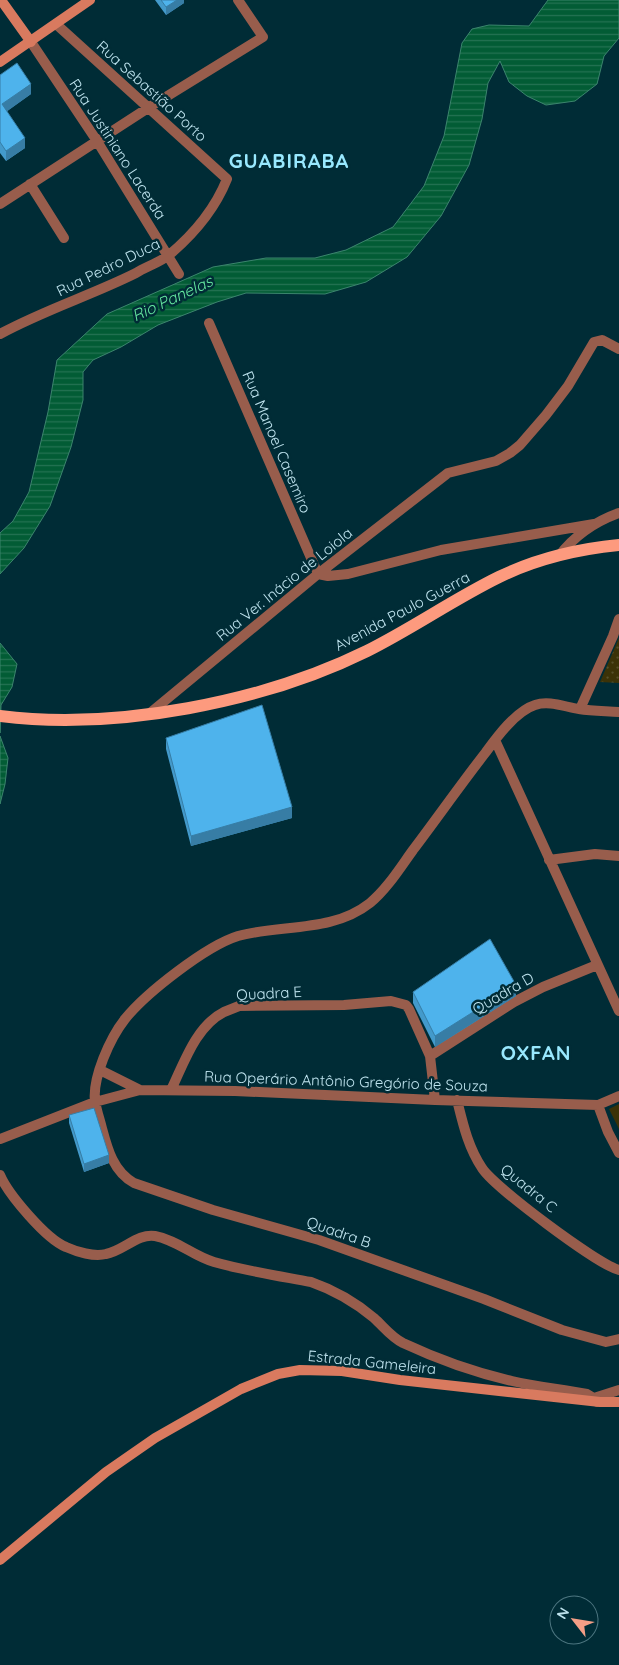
<svg xmlns="http://www.w3.org/2000/svg" width="619" height="1665" font-family="Quicksand,sans-serif">
	<style>
		.green { fill: #3b3207 }
		.park { fill: url(#park-dots) }
		.water { fill: url(#water-rules); stroke: #3b856d }
		.lines { fill: none; stroke-linecap: round; stroke-linejoin: round }
		.street { stroke: #985d4c; stroke-width: 10 }
		.secondary { stroke: #d97a5f; stroke-width: 10 }
		.primary { stroke: #fd9a7e; stroke-width: 12 }
		.wall { fill: #439acb }
		.shaded-wall { fill: #377da5 }
		.building { fill: #4eb3ec; stroke: #377da5 }
		.labels { text-anchor: middle; dominant-baseline: central; stroke-width: 5; stroke-linejoin: round; paint-order: stroke }
		.street-label { font-size: 15px; fill: #bfe4ef; stroke: #002c36 }
		.water-label { font-size: 16px; font-style: italic; fill: #65e8a0; stroke: #002c36 }
		.district-label { font-size: 20px; font-weight: bold; letter-spacing: 1px; fill: #98e8fe; stroke: #002c36 }
	</style>
	<defs>
		<pattern id="park-dots" width="8" height="8" patternUnits="userSpaceOnUse" patternTransform="scale(1.25)"><rect width="8" height="8" fill="#3b3207"/><path d="M2 2h.1M6 6h.1" fill="none" stroke="#56502b" stroke-width="1.8" stroke-linecap="round"/></pattern>
		<pattern id="water-rules" width="6" height="5" patternUnits="userSpaceOnUse" patternTransform="scale(1.25)"><rect width="6" height="5" fill="#025c35"/><path d="M0 2.5h6" fill="none" stroke="#257353"/></pattern>
	</defs>
	<rect width="100%" height="100%" fill="#002c36"/>
	<path class="green" d="M 619,1104 L 619,1129 L 609,1109 Z"/>
	<path class="park" d="M 619,638 L 619,683 L 600,682 Z"/>
	<path class="water" d="M 548,0 L 619,0 L 619,38 L 604,56 L 597,84 L 575,101 L 546,105 L 527,96 L 509,82 L 500,61 L 488,83 L 482,119 L 469,165 L 441,216 L 407,257 L 366,282 L 325,294 L 246,293 L 217,302 L 158,325 L 121,347 L 93,360 L 83,372 L 83,400 L 71,447 L 50,506 L 24,548 L 0,574 L 0,533 L 13,521 L 29,492 L 48,412 L 57,360 L 107,314 L 213,267 L 266,258 L 315,258 L 346,250 L 393,227 L 424,186 L 444,136 L 462,43 L 472,29 L 489,25 L 529,26 Z
		M 0,643 L 17,664 L 12,687 L 1,705 L 0,733 Z
		M 0,736 L 8,758 L 5,784 L 0,804 Z"/>
	<g class="lines">
		<path class="street" d="M 31,42 L 97,141 L 179,274
			M 30,184 L 64,238
			M 0,204 L 148,108 L 263,37 L 238,0
			M 209,323 L 318,574
			M 0,334 C 44,310 92,295 136,273 C 146,267 160,262 169,255 C 194,234 215,209 227,179 L 56,24
			M 559,556 C 575,535 594,522 619,513
			M 318,574 L 328,576 L 348,574 L 441,550 L 594,524
			M 580,709 L 613,636 L 619,619
			M 619,712 C 606,711 592,711 579,709 C 565,707 549,700 535,705 C 516,711 497,737 486,752 C 461,784 438,817 413,850 C 400,868 387,889 370,903 C 332,933 282,924 238,936 C 206,946 146,993 125,1019 C 110,1038 92,1078 95,1102 C 96,1106 97,1110 98,1114 C 106,1140 109,1169 134,1183 L 213,1210 L 319,1240 L 484,1299 L 562,1330 L 606,1342 L 619,1339
			M 150,713 L 318,574 L 448,473 L 496,461 L 510,453 L 520,445 L 546,415 L 568,386 L 594,342 L 602,340 L 619,349
			M 495,740 L 619,1011
			M 549,860 L 595,854 L 619,856
			M 430,1056 L 514,1002 L 543,987 L 597,965
			M 100,1070 L 140,1090
			M 171,1090 C 184,1063 196,1026 224,1012 C 229,1010 234,1008 239,1006 L 344,1005 L 391,1001 L 406,1005 L 409,1009 L 430,1056 L 435,1100
			M 457,1100 C 463,1124 468,1147 482,1168 C 494,1187 597,1264 619,1270
			M 598,1105 L 608,1132 L 619,1153
			M 0,1139 L 95,1102 L 140,1090 L 235,1091 L 435,1100 L 598,1105 L 619,1096
			M 0,1175 C 8,1194 46,1239 66,1247 C 77,1252 94,1257 106,1254 C 123,1251 138,1233 155,1236 C 177,1240 193,1256 214,1262 C 246,1271 279,1276 311,1282 C 334,1290 355,1302 374,1318 C 384,1327 391,1337 403,1343 C 435,1358 477,1373 512,1381 C 537,1387 562,1389 587,1394 L 592,1397 L 597,1402
			M 594,1398 L 619,1390"/>
		<path class="secondary" d="M 1,0 L 31,42
			M 0,62 L 90,0
			M 0,1560 L 106,1472 L 155,1438 L 241,1389 L 278,1374 L 300,1370 L 342,1371 L 400,1380 L 600,1402 L 619,1402"/>
		<path class="primary" d="M 0,716 C 115,731 264,702 367,651 C 413,628 454,599 499,577 C 536,559 578,549 619,545"/>
	</g>
	<path class="wall" d="M 155,0 L 184,0 L 184,3 L 166,15 Z
		M 0,75 L 31,94 L 7,111 L 25,148 L 6,161 L 0,153 Z
		M 166,738 L 292,818 L 191,846 L 166,749 Z
		M 413,992 L 516,996 L 435,1047 L 413,1003 Z
		M 69,1115 L 109,1163 L 84,1172 L 69,1123 Z"/>
	<path class="shaded-wall" d="M 177,0 L 184,0 L 184,3 L 166,15 L 166,7 Z
		M 31,84 L 31,94 L 2,115 L 2,104 Z
		M 25,138 L 25,148 L 6,161 L 6,151 Z
		M 292,807 L 292,818 L 191,846 L 191,836 Z
		M 516,985 L 516,996 L 435,1047 L 435,1036 Z
		M 109,1155 L 109,1163 L 84,1172 L 84,1164 Z"/>
	<path class="building" d="M 161,0 L 177,0 L 166,7 Z
		M 17,63 L 31,84 L 2,104 L 25,138 L 6,151 L 0,142 L 0,75 Z
		M 262,705 L 292,807 L 191,836 L 166,738 Z
		M 490,939 L 516,985 L 435,1036 L 413,992 Z
		M 94,1108 L 109,1155 L 84,1164 L 69,1115 Z"/>
	<g class="labels">
		<g class="street-label">
			<text transform="translate(152 91) rotate(42)">Rua Sebastião Porto</text>
			<text transform="translate(118 149) rotate(57)">Rua Justiniano Lacerda</text>
			<text transform="translate(108 267) rotate(-26)">Rua Pedro Duca</text>
			<text transform="translate(277 442) rotate(67)">Rua Manoel Casemiro</text>
			<text transform="translate(284 584) rotate(-39)">Rua Ver. Inácio de Loiola</text>
			<text transform="translate(402 611) rotate(-28)">Avenida Paulo Guerra</text>
			<text transform="translate(269 993) rotate(-3)">Quadra E</text>
			<text transform="translate(503 993) rotate(-30)">Quadra D</text>
			<text transform="translate(346 1081) rotate(2)">Rua Operário Antônio Gregório de Souza</text>
			<text transform="translate(529 1188) rotate(39)">Quadra C</text>
			<text transform="translate(339 1232) rotate(19)">Quadra B</text>
			<text transform="translate(372 1362) rotate(6)">Estrada Gameleira</text>
		</g>
		<g class="water-label">
			<text transform="translate(172 298) rotate(-25)">Rio Panelas</text>
		</g>
		<g class="district-label">
			<text x="289" y="160">GUABIRABA</text>
			<text x="536" y="1052">OXFAN</text>
		</g>
	</g>
	<g transform="translate(574 1620) rotate(301)"><circle r="24" fill="#002c36" stroke="#4c7680"/>
	<path d="M0-4L9 19L0 12L-9 19Z" fill="#f49e86"/>
	<text y="-8" font-size="14" font-weight="bold" text-anchor="middle" fill="#bfe4ef">N</text>
	</g>
</svg>
